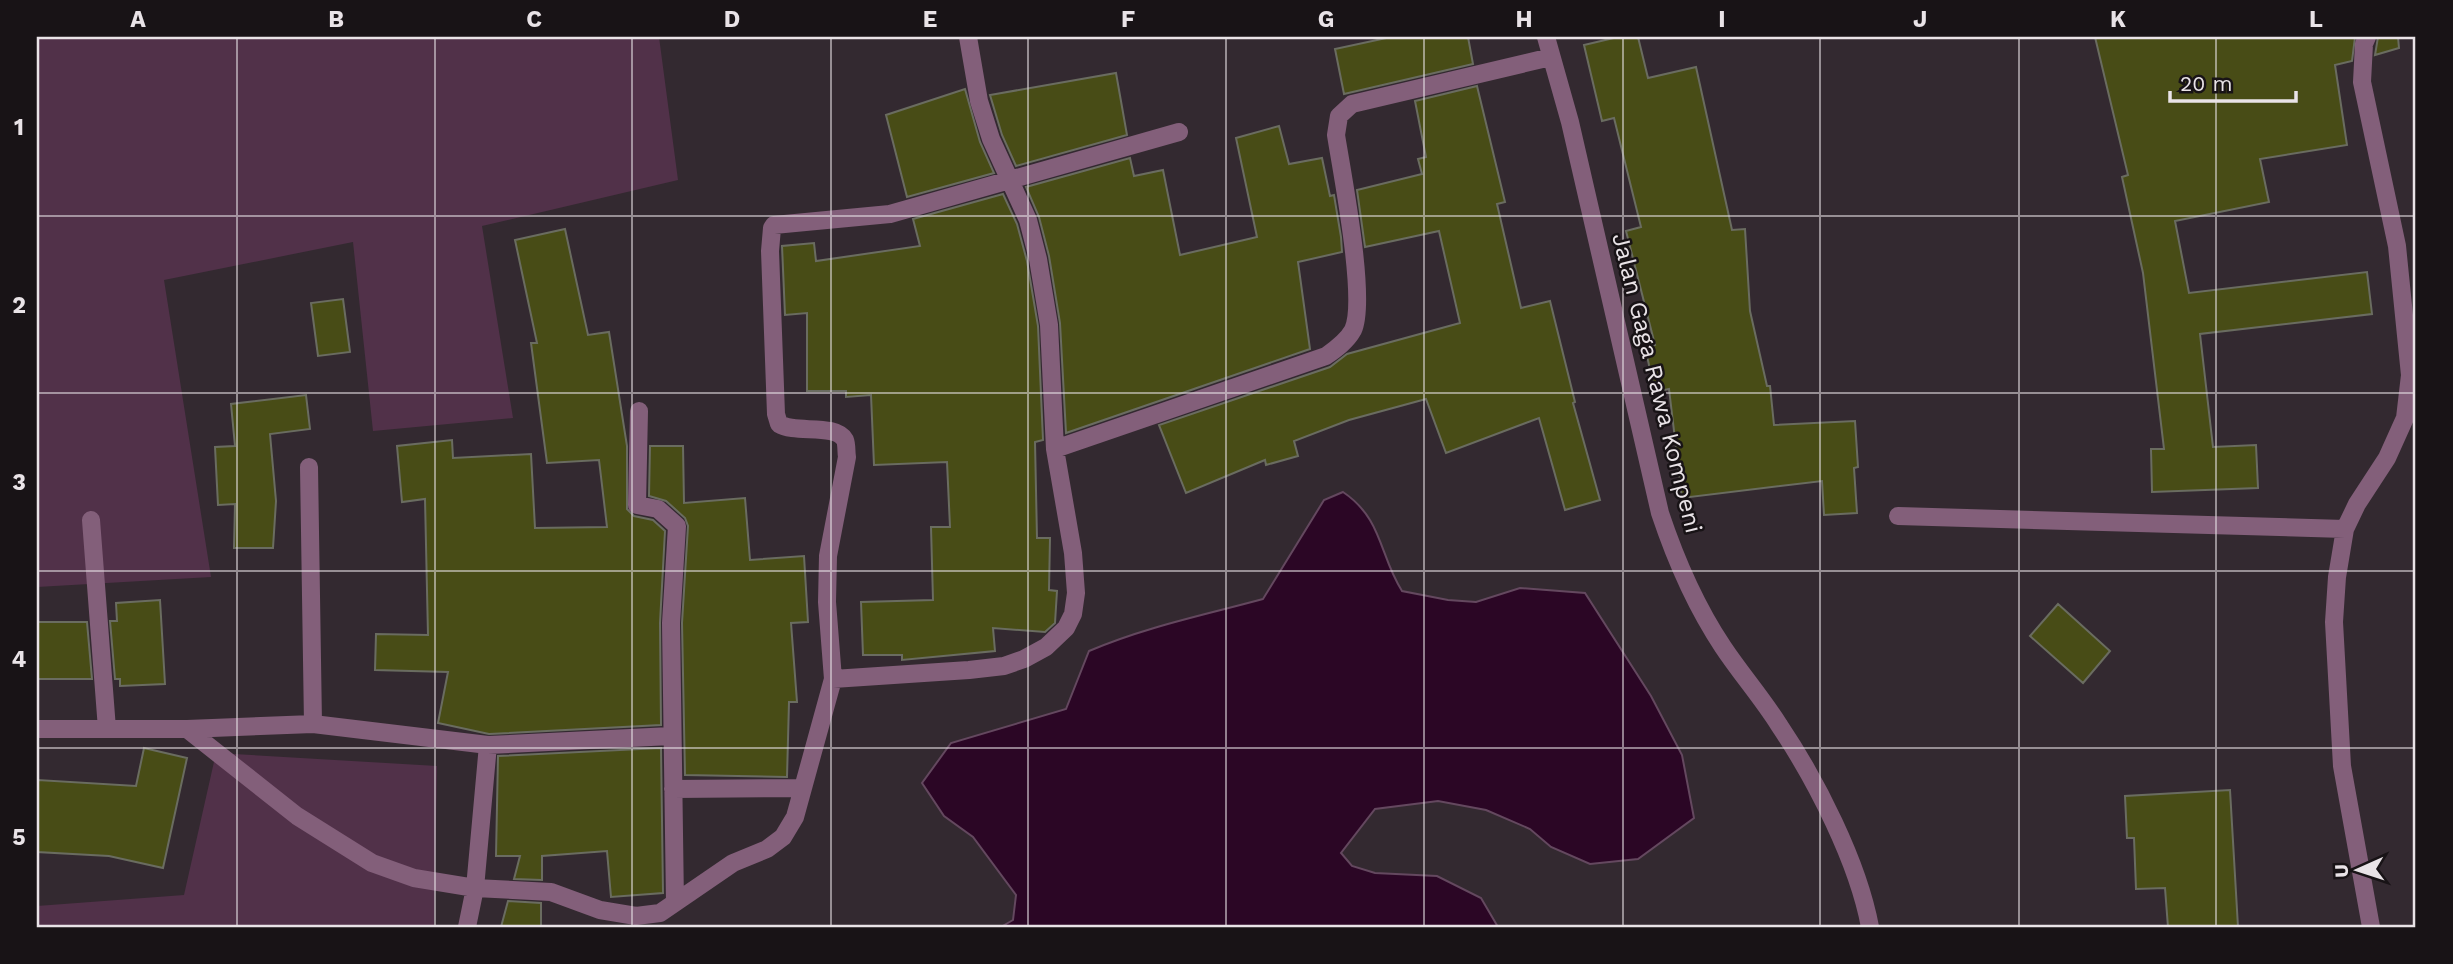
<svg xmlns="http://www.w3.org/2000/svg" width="2453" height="964" font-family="'Work Sans',sans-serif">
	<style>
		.green { fill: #513149 }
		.water { fill: #2b0625; stroke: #64485f; stroke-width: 2 }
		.building { fill: #484c16; stroke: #6a6c60; stroke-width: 2 }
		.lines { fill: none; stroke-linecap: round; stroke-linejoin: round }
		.street { stroke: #835f7a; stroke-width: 18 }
		.grid { fill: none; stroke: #e9e3e7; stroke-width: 2; stroke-opacity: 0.55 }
		.labels { text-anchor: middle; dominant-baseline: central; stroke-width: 5; stroke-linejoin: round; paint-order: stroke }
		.street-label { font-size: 24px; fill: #e9e3e7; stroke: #181316 }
		.neatline { fill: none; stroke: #e9e3e7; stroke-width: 2.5 }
		.grid-label { font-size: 23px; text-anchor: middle; font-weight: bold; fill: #e9e3e7 }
	</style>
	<rect width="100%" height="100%" fill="#332930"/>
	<path class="green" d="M 37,37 L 659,37 L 678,180 L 482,226 L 513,418 L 373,431 L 353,242 L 164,280 L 211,577 L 37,587 Z
		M 216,753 L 437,766 L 434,927 L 37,927 L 37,906 L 184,895 Z"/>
	<path class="water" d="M 1343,492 C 1383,519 1379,555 1402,591 L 1448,600 L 1476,602 L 1520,588 L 1585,593 L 1651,696 L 1682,755 L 1694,818 L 1638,859 L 1590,864 L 1551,847 L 1530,829 L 1486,810 L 1438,801 L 1375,809 L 1341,853 L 1352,866 L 1375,873 L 1437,876 L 1481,898 L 1498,927 L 1001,927 L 1013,920 L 1016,895 L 973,837 L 944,816 L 922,783 L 951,743 L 1066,709 L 1089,651 C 1145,627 1204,615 1263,599 L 1324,500 Z"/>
	<path class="building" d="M 1391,37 L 1468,37 L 1473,64 L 1344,94 L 1335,49 Z
		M 1618,37 L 1638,37 L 1648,78 L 1696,67 L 1732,230 L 1745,229 L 1750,311 L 1767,386 L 1770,386 L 1774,425 L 1855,421 L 1858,467 L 1854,468 L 1857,513 L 1824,515 L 1822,481 L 1682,498 L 1669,389 L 1655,392 L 1645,347 L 1655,345 L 1626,231 L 1641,227 L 1614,118 L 1602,121 L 1584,45 Z
		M 2095,37 L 2355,37 L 2352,61 L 2335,65 L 2347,145 L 2260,159 L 2269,202 L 2175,221 L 2189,293 L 2367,272 L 2372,314 L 2200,334 L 2213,447 L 2256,445 L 2258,488 L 2152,492 L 2151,449 L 2164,449 L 2143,273 L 2122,177 L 2128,175 Z
		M 2378,37 L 2398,37 L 2399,48 L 2375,55 Z
		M 1116,73 L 1127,135 L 1016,166 L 1002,135 L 990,95 Z
		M 1477,86 L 1505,202 L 1497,204 L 1521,308 L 1550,301 L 1575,402 L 1573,403 L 1600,500 L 1565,510 L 1539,418 L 1446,453 L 1426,399 L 1349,420 L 1294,441 L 1298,456 L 1266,465 L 1265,460 L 1186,493 L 1159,425 L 1330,367 L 1347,354 L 1460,323 L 1439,231 L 1365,247 L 1357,190 L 1422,174 L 1418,159 L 1426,157 L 1415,101 Z
		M 965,89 L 980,142 L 994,173 L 907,197 L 886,115 Z
		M 1279,126 L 1289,164 L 1322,158 L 1330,196 L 1334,195 L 1341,237 L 1342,252 L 1298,262 L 1310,349 L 1066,433 L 1060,323 L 1049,256 L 1039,217 L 1026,187 L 1130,158 L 1134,176 L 1163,170 L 1180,255 L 1257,237 L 1236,138 Z
		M 1003,194 L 1017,224 L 1027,261 L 1038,326 L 1043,440 L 1035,442 L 1037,538 L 1050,538 L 1049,590 L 1057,591 L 1055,623 L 1045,632 L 993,628 L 995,651 L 902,660 L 902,655 L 863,655 L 861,602 L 933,600 L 931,527 L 950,527 L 947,462 L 874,465 L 871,395 L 846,397 L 846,391 L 807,391 L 807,313 L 785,315 L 782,246 L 814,243 L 816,261 L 920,246 L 913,219 Z
		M 565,229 L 588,335 L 609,332 L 627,446 L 627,509 L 634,516 L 653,520 L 665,531 L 660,623 L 661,725 L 489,734 L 438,723 L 448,672 L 375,670 L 376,634 L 428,635 L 425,499 L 402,502 L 397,446 L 452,440 L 453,458 L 531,454 L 535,528 L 607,527 L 599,460 L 547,463 L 531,343 L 537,343 L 515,240 Z
		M 343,299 L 350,352 L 318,356 L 311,303 Z
		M 306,395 L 310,429 L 270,434 L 276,501 L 273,548 L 234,548 L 235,504 L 218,505 L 215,447 L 235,446 L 231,404 Z
		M 650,446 L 683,446 L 684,503 L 745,498 L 750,560 L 804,556 L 808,622 L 791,623 L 797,702 L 789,702 L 787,777 L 685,775 L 682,623 L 688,526 L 685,518 L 666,501 L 649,496 Z
		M 160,600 L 165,684 L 120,686 L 120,679 L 115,679 L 110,621 L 117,621 L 116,603 Z
		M 2058,604 L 2110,651 L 2083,683 L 2030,636 Z
		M 37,622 L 87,622 L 92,679 L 37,679 Z
		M 144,748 L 187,758 L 163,868 L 109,856 L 37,852 L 38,780 L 136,786 Z
		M 661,748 L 663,893 L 611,897 L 607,851 L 542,856 L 542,880 L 514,879 L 520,856 L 496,856 L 498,756 Z
		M 2230,790 L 2238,927 L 2168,927 L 2165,888 L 2136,889 L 2134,838 L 2127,838 L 2125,796 Z
		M 508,901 L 541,903 L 541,927 L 501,927 Z"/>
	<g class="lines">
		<path class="street" d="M 1546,37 L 1570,122 L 1660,513 C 1676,561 1695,605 1723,647 C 1741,674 1762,698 1779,725 C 1816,780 1858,862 1870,927
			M 2367,37 L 2364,44 L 2362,82 L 2397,246 L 2410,375 L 2405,418 L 2387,458 L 2357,504 L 2345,529 L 2337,577 L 2334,622 L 2342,766 L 2371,927
			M 639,411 L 637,505 L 658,509 L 677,526 L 671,623 L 675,903
			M 1055,449 L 1326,356 C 1336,349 1347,341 1353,330 C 1367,300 1342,173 1336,135 L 1339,116 L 1352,104 L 1551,57
			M 309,467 L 313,724
			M 1898,516 L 2345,529
			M 91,520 L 107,729
			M 833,679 L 827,602 L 828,556 L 847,457 C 846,452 847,445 845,440 C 836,423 795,434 779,424 L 776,414 L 770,251 L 772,228 L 774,225 L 890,214 L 1179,132
			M 37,729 L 187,729 L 313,724 L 488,745 L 671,736
			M 187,729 L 297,816 L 372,863 L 414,878 L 475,888 L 551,892 L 600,910 L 636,916 L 660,913 L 733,863 L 767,849 L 783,837 L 795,817 L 833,679 L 969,670 L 1004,666 L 1024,659 L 1046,647 L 1066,628 L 1073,614 L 1076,593 L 1073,553 L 1055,449 L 1049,325 L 1038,259 L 1028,220 L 991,139 L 979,101 L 968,37
			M 673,789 L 803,788
			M 467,927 L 475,888 L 488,745"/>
	</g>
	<path class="grid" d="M 237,37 L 237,927M 435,37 L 435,927M 632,37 L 632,927M 831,37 L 831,927M 1028,37 L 1028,927M 1226,37 L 1226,927M 1424,37 L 1424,927M 1623,37 L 1623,927M 1820,37 L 1820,927M 2019,37 L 2019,927M 2216,37 L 2216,927M 37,216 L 2416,216M 37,393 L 2416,393M 37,571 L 2416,571M 37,748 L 2416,748"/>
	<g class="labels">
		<g class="street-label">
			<text transform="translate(1657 383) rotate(76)">Jalan Gaga Rawa Kompeni</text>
		</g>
	</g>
	<rect width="2453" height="964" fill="none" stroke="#181316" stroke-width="77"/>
	<g transform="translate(2358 870) rotate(267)" stroke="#181316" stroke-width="5" paint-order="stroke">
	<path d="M0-5L12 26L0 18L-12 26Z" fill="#e9e3e7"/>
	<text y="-10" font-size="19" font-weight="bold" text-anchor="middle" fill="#e9e3e7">U</text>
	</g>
	<path d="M2170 91v10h126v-10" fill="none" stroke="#e9e3e7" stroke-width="3.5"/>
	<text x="2180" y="91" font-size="21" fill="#e9e3e7" stroke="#181316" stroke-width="5" paint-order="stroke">20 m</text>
	<rect x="38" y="38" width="2376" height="888" class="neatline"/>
	<g class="grid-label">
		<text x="138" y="27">A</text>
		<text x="336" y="27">B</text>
		<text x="534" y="27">C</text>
		<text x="732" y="27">D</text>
		<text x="930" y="27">E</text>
		<text x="1128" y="27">F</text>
		<text x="1326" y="27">G</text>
		<text x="1524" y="27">H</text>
		<text x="1722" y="27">I</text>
		<text x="1920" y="27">J</text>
		<text x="2118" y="27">K</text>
		<text x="2316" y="27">L</text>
		<text x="19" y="135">1</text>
		<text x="19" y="313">2</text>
		<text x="19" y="490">3</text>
		<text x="19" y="667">4</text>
		<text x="19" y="845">5</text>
	</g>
</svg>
